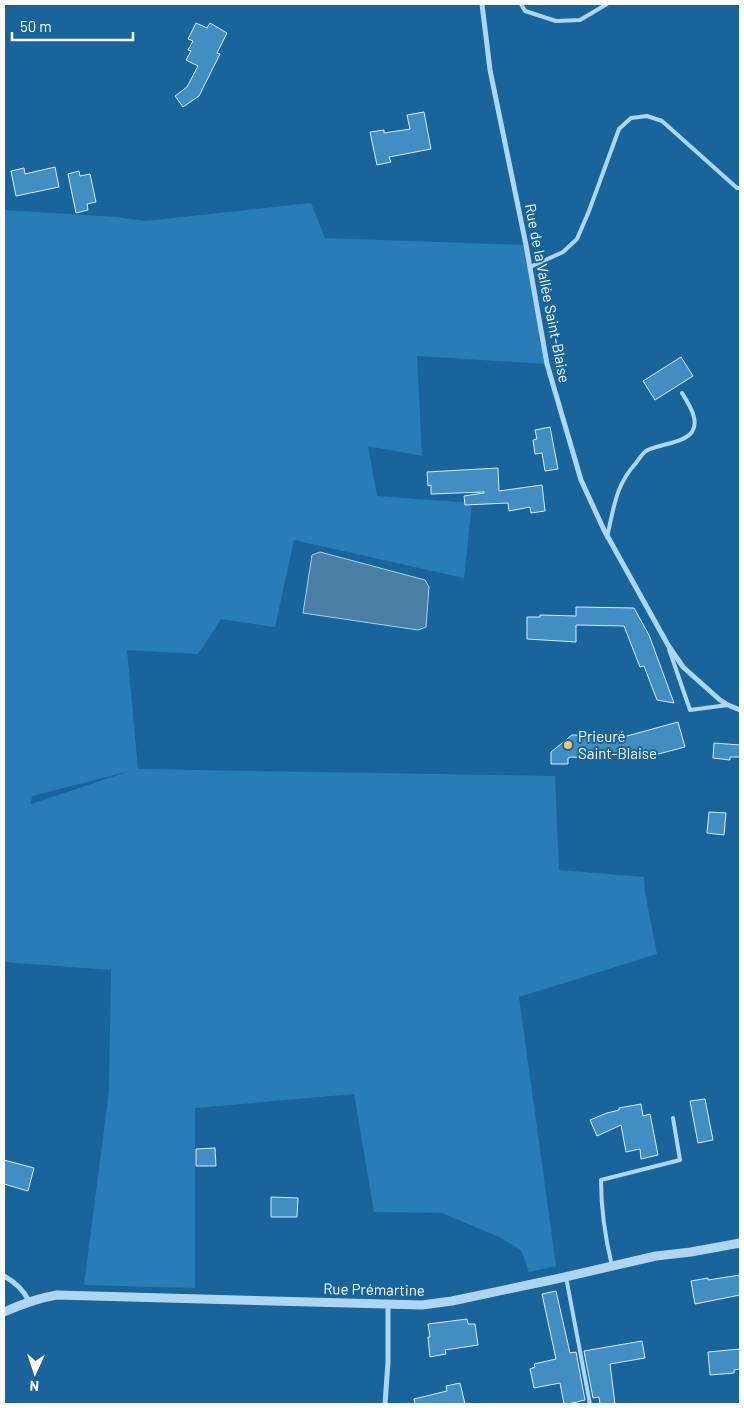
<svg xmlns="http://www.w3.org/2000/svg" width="744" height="1408" font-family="Barlow,sans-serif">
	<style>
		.green { fill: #297db7; fill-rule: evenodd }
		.water { fill: #4a7ea4; stroke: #a2d3f3 }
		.building { fill: #428dc1; stroke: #d6edfc }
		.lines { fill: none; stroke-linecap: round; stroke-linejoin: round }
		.service { stroke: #afd6f1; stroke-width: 4 }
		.minor { stroke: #afd6f1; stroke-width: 5 }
		.tertiary { stroke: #afd6f1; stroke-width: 9 }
		.poi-dot { fill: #ffc16f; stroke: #19649a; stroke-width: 2 }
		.labels { text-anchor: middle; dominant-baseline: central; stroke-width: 4; stroke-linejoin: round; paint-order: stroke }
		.street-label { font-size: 15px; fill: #fff; stroke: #19649a }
		.poi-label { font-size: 15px; fill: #fff; stroke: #19649a; text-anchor: start }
	</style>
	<rect width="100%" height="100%" fill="#19649a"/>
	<path class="green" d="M 311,203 L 325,238 L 526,245 L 547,364 L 417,356 L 422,456 L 368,446 L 377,496 L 472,503 L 464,578 L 294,540 L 275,627 L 221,619 L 198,654 L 127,650 L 138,769 L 555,776 L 559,870 L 644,877 L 645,893 L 657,954 L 519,997 L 556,1266 L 529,1272 L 521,1250 L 499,1237 L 442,1213 L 374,1212 L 354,1094 L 195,1108 L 195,1288 L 84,1285 L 109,1091 L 111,970 L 4,962 L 4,210 L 116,217 L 146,221 ZM 126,772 L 127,772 L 31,804 L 32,796 Z"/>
	<path class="water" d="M 320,552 L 425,580 L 429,587 L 426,627 L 418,630 L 303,613 L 312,555 Z"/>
	<path class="building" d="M 196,23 L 207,28 L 210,23 L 227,33 L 217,53 L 220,54 L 199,96 L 183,107 L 175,96 L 187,87 L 198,66 L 186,60 L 191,51 L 188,50 L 193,41 L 188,39 Z
		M 424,112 L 431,149 L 389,157 L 391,162 L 377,165 L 370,132 L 384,130 L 384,133 L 410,129 L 407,115 Z
		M 55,167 L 59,187 L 16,196 L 11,171 L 24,168 L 25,174 Z
		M 79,171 L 80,176 L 90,174 L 96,202 L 87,204 L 88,210 L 76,213 L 68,174 Z
		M 681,357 L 693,376 L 655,400 L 643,381 Z
		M 550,427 L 558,469 L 545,471 L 542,453 L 535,454 L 533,440 L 537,439 L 535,430 Z
		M 498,468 L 499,491 L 542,485 L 545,511 L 531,513 L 530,507 L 509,511 L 508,503 L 465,505 L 464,496 L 484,493 L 484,492 L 431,494 L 431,485 L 428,486 L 427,472 Z
		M 576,607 L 634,608 L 649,635 L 674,703 L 657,700 L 644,666 L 640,667 L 624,626 L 576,625 L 576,642 L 527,639 L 527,617 L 540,617 L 540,615 L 576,616 Z
		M 678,722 L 685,747 L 647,757 L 645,751 L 626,756 L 587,755 L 587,758 L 571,757 L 568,758 L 568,764 L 551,764 L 551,752 L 572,735 L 627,736 Z
		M 714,743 L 740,745 L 740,757 L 730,757 L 730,760 L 713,758 Z
		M 709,812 L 726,813 L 724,835 L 707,833 Z
		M 705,1099 L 713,1140 L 698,1143 L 690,1101 Z
		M 641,1104 L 643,1116 L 650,1114 L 658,1155 L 641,1159 L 640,1149 L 626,1152 L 621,1125 L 597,1136 L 590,1120 L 607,1113 L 619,1110 L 619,1108 Z
		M 215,1148 L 216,1166 L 196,1166 L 196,1149 Z
		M 4,1160 L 34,1168 L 28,1191 L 4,1184 Z
		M 271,1197 L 298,1198 L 297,1217 L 271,1217 Z
		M 740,1275 L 740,1295 L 695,1304 L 691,1281 L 708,1278 L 708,1280 Z
		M 556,1291 L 570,1353 L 576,1352 L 585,1400 L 568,1404 L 564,1404 L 560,1383 L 534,1388 L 530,1369 L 535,1367 L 534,1364 L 556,1359 L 542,1294 Z
		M 467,1319 L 468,1324 L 475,1324 L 478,1345 L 445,1350 L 446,1354 L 430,1357 L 428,1337 L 430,1337 L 428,1324 Z
		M 642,1341 L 645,1358 L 610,1364 L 615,1404 L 600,1404 L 599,1397 L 593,1398 L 584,1351 Z
		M 740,1349 L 740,1369 L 734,1370 L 734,1373 L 710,1375 L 708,1352 Z
		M 460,1383 L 465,1404 L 415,1404 L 414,1399 L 447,1391 L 446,1386 Z"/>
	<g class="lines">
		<path class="service" d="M 521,4 L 525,11 L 556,21 L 580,20 L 607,4
			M 530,267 L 563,252 L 577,239 L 589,211 L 619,129 L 631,118 L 647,116 L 662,121 L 737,188 L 740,188
			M 607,537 C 614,508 615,486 636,463 C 639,459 642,454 646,451 C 657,444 683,444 692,432 C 700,420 688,403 682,393
			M 669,649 L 690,710 L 728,705
			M 612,1266 C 605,1237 601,1209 601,1180 L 680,1160 L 673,1118
			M 566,1277 L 590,1404"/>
		<path class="minor" d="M 482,4 L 490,70 L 526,245 L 547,364 L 581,480 L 604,530 L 668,645 L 683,667 L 720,700 L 728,705 L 740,710
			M 4,1276 C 15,1282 23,1289 29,1301
			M 385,1404 L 388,1362 L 388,1305"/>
		<path class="tertiary" d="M 4,1312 C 22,1304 38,1298 57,1295 L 422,1305 L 452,1301 L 556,1279 L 656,1256 L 691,1252 L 740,1243"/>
	</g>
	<circle class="poi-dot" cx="568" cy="745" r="5"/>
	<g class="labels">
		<g class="street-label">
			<text transform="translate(548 293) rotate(79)">Rue de la Vallée Saint-Blaise</text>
			<text transform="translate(374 1289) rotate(1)">Rue Prémartine</text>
		</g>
		<g class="poi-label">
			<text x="578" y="736">Prieuré<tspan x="578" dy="17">Saint-Blaise</tspan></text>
		</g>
	</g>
	<rect width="744" height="1408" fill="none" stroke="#ffffff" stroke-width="10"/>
	<g transform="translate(35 1373) rotate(183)" stroke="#19649a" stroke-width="4" paint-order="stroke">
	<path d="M0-4L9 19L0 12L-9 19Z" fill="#ffffff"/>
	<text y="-8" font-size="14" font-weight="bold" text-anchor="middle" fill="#ffffff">N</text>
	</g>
	<path d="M12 32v8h121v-8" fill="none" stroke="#ffffff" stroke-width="2.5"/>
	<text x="20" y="32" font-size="15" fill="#ffffff" stroke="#19649a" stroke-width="4" paint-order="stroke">50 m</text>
</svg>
